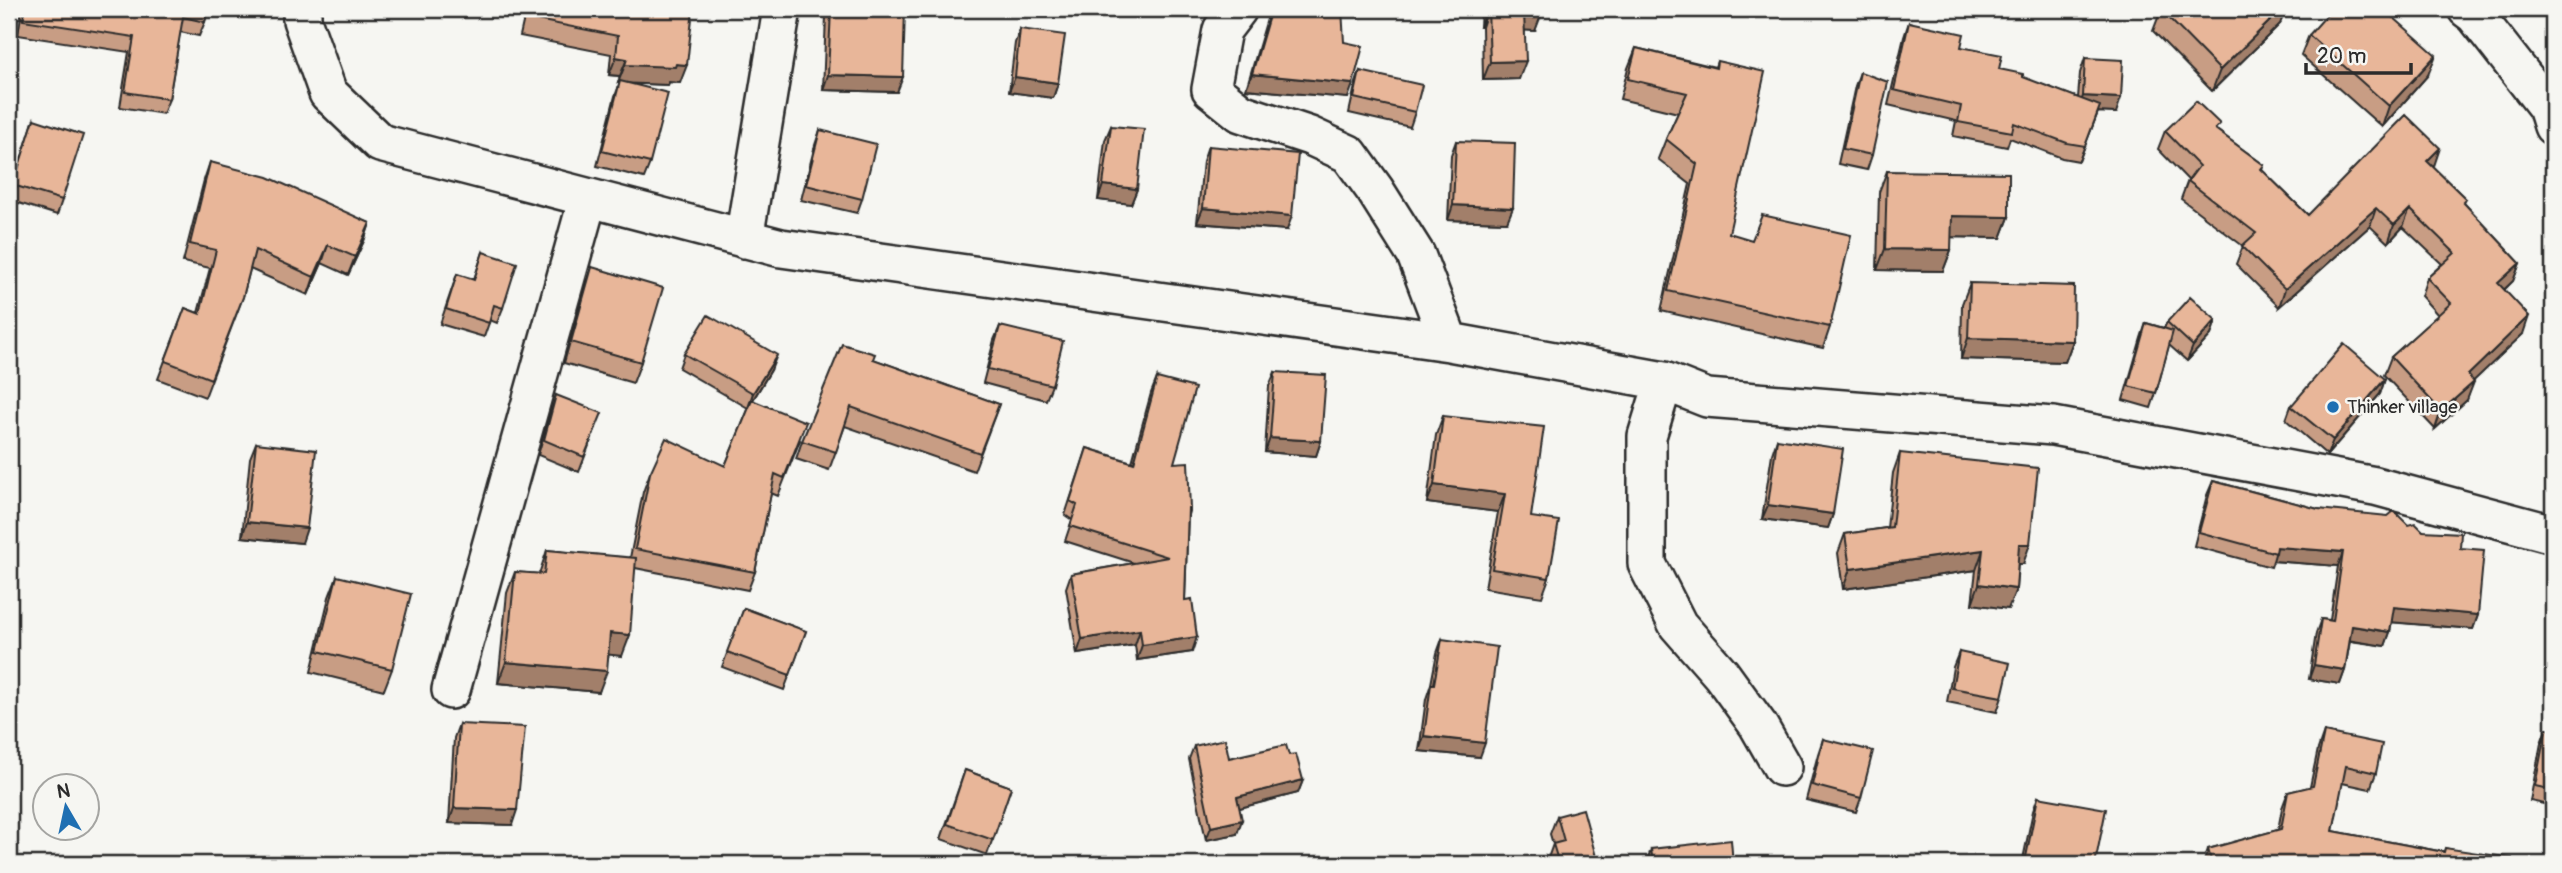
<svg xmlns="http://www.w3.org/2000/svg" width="2562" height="873" font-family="Pangolin,sans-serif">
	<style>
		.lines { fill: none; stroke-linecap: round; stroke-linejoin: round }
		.minor-casing { stroke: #2b2b2b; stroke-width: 42 }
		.minor { stroke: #f6f6f2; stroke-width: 37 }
		.wall { fill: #c89d84; stroke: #2b2b2b; stroke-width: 2 }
		.shaded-wall { fill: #a27f6b; stroke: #2b2b2b; stroke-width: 2 }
		.building { fill: #e8b699; stroke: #2b2b2b; stroke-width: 2 }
		.poi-dot { fill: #1f6fb2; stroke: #f6f6f2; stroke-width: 2.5 }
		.labels { text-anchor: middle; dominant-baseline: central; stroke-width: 5; stroke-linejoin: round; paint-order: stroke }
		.poi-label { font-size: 19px; fill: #2b2b2b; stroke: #f6f6f2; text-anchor: start }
	</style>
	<rect width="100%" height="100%" fill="#f6f6f2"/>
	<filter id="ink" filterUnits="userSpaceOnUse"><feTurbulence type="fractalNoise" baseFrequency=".0143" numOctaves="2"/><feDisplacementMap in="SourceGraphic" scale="14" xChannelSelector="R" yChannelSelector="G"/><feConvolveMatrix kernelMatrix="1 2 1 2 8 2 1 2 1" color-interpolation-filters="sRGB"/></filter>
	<g filter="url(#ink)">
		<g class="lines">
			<g class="minor-casing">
				<path id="minor" d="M 302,9 L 302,20 L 328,93 L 380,143 L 781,248 L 1449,342 L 1664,381 L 1707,398 L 2053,426 L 2375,486 L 2553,534
					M 1238,9 L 1222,30 L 1211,89 L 1241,113 L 1310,136 L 1349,154 L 1375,190 L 1416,255 L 1449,342
					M 2467,9 L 2475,15 L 2547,107 L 2553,126
					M 744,239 L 782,9
					M 1664,381 L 1647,436 L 1647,564 L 1678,625 L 1721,674 L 1758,725 L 1782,767
					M 451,690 L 588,198"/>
			</g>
			<use href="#minor" class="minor"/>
		</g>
		<path class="wall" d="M 22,9 L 208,9 L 205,22 L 199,36 L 180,32 L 169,99 L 163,114 L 120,107 L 129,52 L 18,35 Z
			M 526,9 L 693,9 L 680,83 L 669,82 L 668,85 L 628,83 L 650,163 L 644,178 L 597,166 L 615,96 L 620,83 L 618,83 L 620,76 L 609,75 L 611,54 L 520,36 Z
			M 828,9 L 905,9 L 897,92 L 823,90 L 826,16 Z
			M 1270,9 L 1344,42 L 1348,98 L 1246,89 Z
			M 1481,9 L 1542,9 L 1535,31 L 1525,30 L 1519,79 L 1483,80 L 1482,27 L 1480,27 Z
			M 2161,10 L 2280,24 L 2212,91 L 2153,31 Z
			M 1909,22 L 1961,47 L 1999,69 L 2078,98 L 2080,73 L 2085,58 L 2116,113 L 2098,112 L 2079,161 L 2062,158 L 2010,138 L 2007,147 L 1953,136 L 1956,121 L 1888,105 L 1904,37 Z
			M 1020,29 L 1058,83 L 1053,98 L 1009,92 L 1015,43 Z
			M 2309,35 L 2428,75 L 2382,127 L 2301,55 Z
			M 1636,48 L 1715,67 L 1717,61 L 1729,233 L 1830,327 L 1823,348 L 1661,311 L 1690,184 L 1658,159 L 1666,139 L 1678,113 L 1620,99 L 1628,68 Z
			M 1360,71 L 1415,112 L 1410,127 L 1349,113 L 1355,86 Z
			M 1860,72 L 1872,155 L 1867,170 L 1838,164 L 1855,86 Z
			M 34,119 L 62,200 L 57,215 L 9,200 L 9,197 Z
			M 1111,126 L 1137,189 L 1131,204 L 1098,200 L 1105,140 Z
			M 820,130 L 862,199 L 857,213 L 801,200 L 815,145 Z
			M 2165,131 L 2218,131 L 2264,165 L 2262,170 L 2308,215 L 2434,166 L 2433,167 L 2466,199 L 2464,203 L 2520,263 L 2513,281 L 2504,290 L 2523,334 L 2473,381 L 2467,400 L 2435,429 L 2384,375 L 2391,357 L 2438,315 L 2421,296 L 2427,278 L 2442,264 L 2403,227 L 2388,243 L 2370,226 L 2279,307 L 2236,264 L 2243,246 L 2181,199 L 2188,180 L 2158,149 Z
			M 1456,141 L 1507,222 L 1448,220 L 1451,155 Z
			M 1208,146 L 1287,230 L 1197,223 L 1203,161 Z
			M 210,162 L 370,223 L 364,241 L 348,275 L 322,263 L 308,295 L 250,269 L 243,297 L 205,397 L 158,379 L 185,308 L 198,313 L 210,268 L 183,262 L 204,180 Z
			M 1887,171 L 2009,217 L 2001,238 L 1951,237 L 1951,250 L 1943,271 L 1877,270 L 1879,192 Z
			M 483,252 L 503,308 L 497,323 L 490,320 L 484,337 L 440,324 L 457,274 L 474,279 Z
			M 592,267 L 641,362 L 633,383 L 564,363 L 585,288 Z
			M 1970,283 L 2073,341 L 2065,362 L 1961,359 L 1962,304 Z
			M 2216,320 L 2211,335 L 2187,361 L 2169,345 L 2156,393 L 2151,408 L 2123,400 L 2141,338 L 2146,323 L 2164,328 L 2167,322 Z
			M 1000,326 L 1052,385 L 1046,400 L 983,383 L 994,340 Z
			M 684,354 L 771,370 L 753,400 L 800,440 L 778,496 L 771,493 L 755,572 L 748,590 L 635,568 L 622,656 L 609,654 L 599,692 L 498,683 L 507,593 L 515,572 L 539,574 L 547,550 L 630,558 L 643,492 L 650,473 L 725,466 L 750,405 L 748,408 L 679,368 Z
			M 873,359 L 999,404 L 974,471 L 845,426 L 829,470 L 796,459 L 802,441 Z
			M 1275,372 L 1321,441 L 1316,456 L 1265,452 L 1269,386 Z
			M 1157,378 L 1174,463 L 1190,508 L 1188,515 L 1185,600 L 1192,652 L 1137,660 L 1135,645 L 1077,654 L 1066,588 L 1071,574 L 1134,563 L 1065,541 L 1072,520 L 1065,515 L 1087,448 L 1132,462 L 1151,393 Z
			M 2385,379 L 2380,394 L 2327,455 L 2286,420 L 2291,406 Z
			M 556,395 L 596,427 L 579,472 L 538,455 L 551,410 Z
			M 2553,413 L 2553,433 L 2548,427 Z
			M 1443,416 L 1531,517 L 1549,578 L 1542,597 L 1485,588 L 1498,512 L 1427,503 L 1436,435 Z
			M 1777,439 L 1833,514 L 1828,528 L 1762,519 L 1772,454 Z
			M 256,443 L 302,543 L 242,537 L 250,458 Z
			M 1900,453 L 2023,564 L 2018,564 L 2016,589 L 2008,609 L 1972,604 L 1976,570 L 1843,589 L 1838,553 L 1845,534 L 1887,528 L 1893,473 Z
			M 2213,481 L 2318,509 L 2408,525 L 2423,531 L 2460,548 L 2478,615 L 2473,629 L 2392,622 L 2390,632 L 2385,646 L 2350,641 L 2345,670 L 2340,684 L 2309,679 L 2316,633 L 2321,619 L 2330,620 L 2338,566 L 2273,561 L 2271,567 L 2194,546 L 2207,495 Z
			M 337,576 L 392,669 L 384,690 L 311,672 L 329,597 Z
			M 744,608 L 806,631 L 784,690 L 722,667 Z
			M 1442,639 L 1480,757 L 1419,751 L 1426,699 L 1431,684 L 1437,653 Z
			M 1959,652 L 2002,697 L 1997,712 L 1947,702 L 1953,667 Z
			M 459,724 L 512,825 L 449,823 L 454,738 Z
			M 2546,729 L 2553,730 L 2553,806 L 2530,801 L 2541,743 Z
			M 2324,732 L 2376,773 L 2370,789 L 2342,783 L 2333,831 L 2444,852 L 2445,848 L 2511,864 L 2203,864 L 2208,849 L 2278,830 L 2282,808 L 2288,792 L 2310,787 L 2318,749 Z
			M 1823,739 L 1861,798 L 1856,812 L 1806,800 L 1818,754 Z
			M 1194,746 L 1229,758 L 1289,755 L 1303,780 L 1298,793 L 1239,808 L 1237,834 L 1206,840 L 1189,759 Z
			M 965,770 L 1011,787 L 987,855 L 941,839 Z
			M 2038,797 L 2095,864 L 2022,864 L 2033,811 Z
			M 1557,816 L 1598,864 L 1548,864 L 1547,861 L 1553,844 L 1550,834 Z
			M 1651,849 L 1733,864 L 1646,864 Z"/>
		<path class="shaded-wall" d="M 1486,9 L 1488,9 L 1482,27 L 1480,27 Z
			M 2282,9 L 2286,9 L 2280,24 L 2212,91 L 2220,70 Z
			M 1524,12 L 1542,13 L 1535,31 L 1517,30 Z
			M 2436,55 L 2428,75 L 2382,127 L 2389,106 Z
			M 616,57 L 627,59 L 620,76 L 609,75 Z
			M 1526,61 L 1519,79 L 1483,80 L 1490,62 Z
			M 676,64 L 687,65 L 680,83 L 669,82 L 668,85 L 618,83 L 625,65 Z
			M 1252,74 L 1353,84 L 1348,98 L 1246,89 Z
			M 828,75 L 903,77 L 897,92 L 823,90 Z
			M 1015,77 L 1058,83 L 1053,98 L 1009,92 Z
			M 2083,96 L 2121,98 L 2116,113 L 2098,112 L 2079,161 L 2098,112 L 2078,111 Z
			M 2440,148 L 2434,166 L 2421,179 L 2427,161 Z
			M 1103,185 L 1137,189 L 1131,204 L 1098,200 Z
			M 1453,205 L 1513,208 L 1507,222 L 1448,220 Z
			M 1203,208 L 1292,216 L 1287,230 L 1197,223 Z
			M 2376,208 L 2370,226 L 2279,307 L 2285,289 Z
			M 2410,209 L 2403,227 L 2388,243 L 2394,225 Z
			M 1952,216 L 2009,217 L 2001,238 L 1944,237 Z
			M 370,223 L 364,241 L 348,275 L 355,257 Z
			M 328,245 L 322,263 L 308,295 L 314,277 Z
			M 1885,249 L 1951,250 L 1943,271 L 1877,270 Z
			M 2520,263 L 2513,281 L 2492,301 L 2498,283 Z
			M 2529,316 L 2523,334 L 2461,393 L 2468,375 Z
			M 2216,320 L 2211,335 L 2187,361 L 2193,346 Z
			M 1968,338 L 2073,341 L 2065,362 L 1961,359 Z
			M 777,355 L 771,370 L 748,408 L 753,393 Z
			M 2385,379 L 2380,394 L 2327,455 L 2333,440 Z
			M 2474,382 L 2467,400 L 2435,429 L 2441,411 Z
			M 1270,438 L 1321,441 L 1316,456 L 1265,452 Z
			M 1434,485 L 1505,494 L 1498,512 L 1427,503 Z
			M 1768,505 L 1833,514 L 1828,528 L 1762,519 Z
			M 247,522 L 307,528 L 302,543 L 242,537 Z
			M 2019,544 L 2030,544 L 2023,564 L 2012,564 Z
			M 2277,547 L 2343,552 L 2338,566 L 2273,561 Z
			M 1983,550 L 1976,570 L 1843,589 L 1850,569 Z
			M 1979,584 L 2016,589 L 2008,609 L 1972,604 Z
			M 2394,607 L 2478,615 L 2473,629 L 2389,622 Z
			M 2352,626 L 2390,632 L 2385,646 L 2347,640 Z
			M 1140,630 L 1135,645 L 1077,654 L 1082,639 Z
			M 610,633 L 630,635 L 622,656 L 603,654 Z
			M 1197,637 L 1192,652 L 1137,660 L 1142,645 Z
			M 506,662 L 607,671 L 599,692 L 498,683 Z
			M 2314,665 L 2345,670 L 2340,684 L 2309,679 Z
			M 1424,736 L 1485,743 L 1480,757 L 1419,751 Z
			M 1303,780 L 1298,793 L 1232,810 L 1237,797 Z
			M 454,808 L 517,810 L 512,825 L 449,823 Z
			M 1242,820 L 1237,834 L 1206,840 L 1211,827 Z"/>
		<path class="building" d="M 25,9 L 208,9 L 205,22 L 183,17 L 169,99 L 125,92 L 134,37 L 23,20 Z
			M 529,9 L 693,9 L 687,65 L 676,64 L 675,67 L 625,65 L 627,59 L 616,57 L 618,36 L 527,18 Z
			M 831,9 L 905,9 L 903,77 L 828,75 Z
			M 1271,9 L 1342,9 L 1344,42 L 1363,46 L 1353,84 L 1252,74 Z
			M 1486,9 L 1542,9 L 1542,13 L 1524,12 L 1526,61 L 1490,62 L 1488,9 Z
			M 2162,9 L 2282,9 L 2220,70 L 2161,10 Z
			M 2332,9 L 2384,9 L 2436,55 L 2389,106 L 2309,35 Z
			M 1909,22 L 1964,34 L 1961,47 L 2002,55 L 1999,69 L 2023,74 L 2023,77 L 2100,106 L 2085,146 L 2067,143 L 2014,123 L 2012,132 L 1958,122 L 1961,106 L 1894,90 Z
			M 1020,29 L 1065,35 L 1058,83 L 1015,77 Z
			M 1636,48 L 1716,68 L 1717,61 L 1765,72 L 1729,233 L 1752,240 L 1762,215 L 1851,235 L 1830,327 L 1668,291 L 1697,164 L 1666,139 L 1687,93 L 1628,79 Z
			M 2085,58 L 2123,60 L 2121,98 L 2083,96 Z
			M 1360,71 L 1422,85 L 1415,112 L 1354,98 Z
			M 1860,72 L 1888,82 L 1872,155 L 1843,149 Z
			M 620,81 L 668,93 L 650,163 L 602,151 Z
			M 2196,101 L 2220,124 L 2215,129 L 2264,165 L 2261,169 L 2308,215 L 2406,115 L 2440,148 L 2427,161 L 2466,199 L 2463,202 L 2520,263 L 2498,283 L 2529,316 L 2468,375 L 2474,382 L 2441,411 L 2391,357 L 2451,303 L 2427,278 L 2455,253 L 2410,209 L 2394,225 L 2376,208 L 2285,289 L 2242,246 L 2256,233 L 2188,181 L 2199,166 L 2165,131 Z
			M 34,119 L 83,135 L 62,200 L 13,185 Z
			M 1111,126 L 1144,129 L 1137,189 L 1103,185 Z
			M 820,130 L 876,144 L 862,199 L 806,185 Z
			M 1456,141 L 1515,143 L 1513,208 L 1453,205 Z
			M 1208,146 L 1298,154 L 1292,216 L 1203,208 Z
			M 210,162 L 268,177 L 370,223 L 355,257 L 328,245 L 314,277 L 255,250 L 243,297 L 211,379 L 165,361 L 185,308 L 200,314 L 216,250 L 190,244 Z
			M 1887,171 L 2009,173 L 2009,217 L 1952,216 L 1951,250 L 1885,249 Z
			M 483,252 L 517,263 L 503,308 L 494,305 L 489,323 L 446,309 L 457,274 L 474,280 Z
			M 592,267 L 663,288 L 641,362 L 571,342 Z
			M 1970,283 L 2074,286 L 2073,341 L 1968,338 Z
			M 2190,297 L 2216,320 L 2193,346 L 2167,322 Z
			M 708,315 L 777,355 L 753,393 L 684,354 Z
			M 2146,323 L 2173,331 L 2156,393 L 2128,386 Z
			M 1000,326 L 1063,341 L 1052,385 L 988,369 Z
			M 842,344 L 875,354 L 873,359 L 999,404 L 980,453 L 851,407 L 836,452 L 802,441 Z
			M 2344,344 L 2385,379 L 2333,440 L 2291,406 Z
			M 1275,372 L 1326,375 L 1321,441 L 1270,438 Z
			M 1157,378 L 1195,388 L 1174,463 L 1188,462 L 1190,508 L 1188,508 L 1185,600 L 1192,599 L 1197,637 L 1142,645 L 1140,630 L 1082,639 L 1071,574 L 1168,557 L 1070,526 L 1077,505 L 1070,501 L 1087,448 L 1134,463 Z
			M 556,395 L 602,413 L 584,457 L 544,440 Z
			M 752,400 L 806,422 L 784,478 L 775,474 L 755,572 L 635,549 L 650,473 L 666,438 L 725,466 Z
			M 1443,416 L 1544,427 L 1531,517 L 1559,521 L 1549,578 L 1492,569 L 1505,494 L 1434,485 Z
			M 1777,439 L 1843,449 L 1833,514 L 1768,505 Z
			M 256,443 L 316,450 L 307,528 L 247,522 Z
			M 1900,453 L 2038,468 L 2030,544 L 2019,544 L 2016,589 L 1979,584 L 1983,550 L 1850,569 L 1845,534 L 1892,527 Z
			M 2213,481 L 2318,509 L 2388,516 L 2394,511 L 2408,525 L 2415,523 L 2423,531 L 2461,533 L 2460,548 L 2484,550 L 2478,615 L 2394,607 L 2390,632 L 2352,626 L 2345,670 L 2314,665 L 2321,619 L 2333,621 L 2343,552 L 2277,547 L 2276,553 L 2199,532 Z
			M 547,550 L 636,558 L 630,635 L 610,633 L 607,671 L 506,662 L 515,572 L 544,574 Z
			M 337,576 L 411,594 L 392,669 L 318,651 Z
			M 744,608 L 806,631 L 790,675 L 727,652 Z
			M 1442,639 L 1497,647 L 1485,743 L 1424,736 L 1431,684 L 1434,684 Z
			M 1959,652 L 2010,663 L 2002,697 L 1952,688 Z
			M 459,724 L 525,727 L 517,810 L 454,808 Z
			M 2546,729 L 2553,730 L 2553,790 L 2535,786 Z
			M 2324,732 L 2382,744 L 2376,773 L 2346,766 L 2333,831 L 2444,852 L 2445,848 L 2512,858 L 2511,864 L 2212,864 L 2208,849 L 2281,829 L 2288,792 L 2313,786 Z
			M 1225,739 L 1229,758 L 1286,745 L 1289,755 L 1296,754 L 1303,780 L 1237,797 L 1242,820 L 1211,827 L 1194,746 Z
			M 1823,739 L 1873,751 L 1861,798 L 1812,785 Z
			M 965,770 L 1011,787 L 993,840 L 947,824 Z
			M 2038,797 L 2106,809 L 2095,864 L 2034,864 L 2025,862 Z
			M 1583,809 L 1598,864 L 1559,864 L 1553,844 L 1564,841 L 1557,816 Z
			M 1731,840 L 1733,864 L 1645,864 L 1653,863 L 1651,849 Z"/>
	</g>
	<circle class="poi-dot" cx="2333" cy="407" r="7"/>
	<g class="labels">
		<g class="poi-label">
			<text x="2347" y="407">Thinker village</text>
		</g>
	</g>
	<rect width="2562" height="873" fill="none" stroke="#f6f6f2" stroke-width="35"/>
	<rect x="18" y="18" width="2527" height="838" fill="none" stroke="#2b2b2b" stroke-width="2.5" filter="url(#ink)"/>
	<g transform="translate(66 807) rotate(351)"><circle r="33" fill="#f6f6f2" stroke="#a5a5a2" stroke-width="2"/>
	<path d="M0-5L12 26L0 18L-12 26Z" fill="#1f6fb2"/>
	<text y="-10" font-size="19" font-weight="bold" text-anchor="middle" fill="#2b2b2b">N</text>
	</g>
	<path d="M2306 63v10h105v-10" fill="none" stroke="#2b2b2b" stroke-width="3.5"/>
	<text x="2317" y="63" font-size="21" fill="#2b2b2b" stroke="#f6f6f2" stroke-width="5" paint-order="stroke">20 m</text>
</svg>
